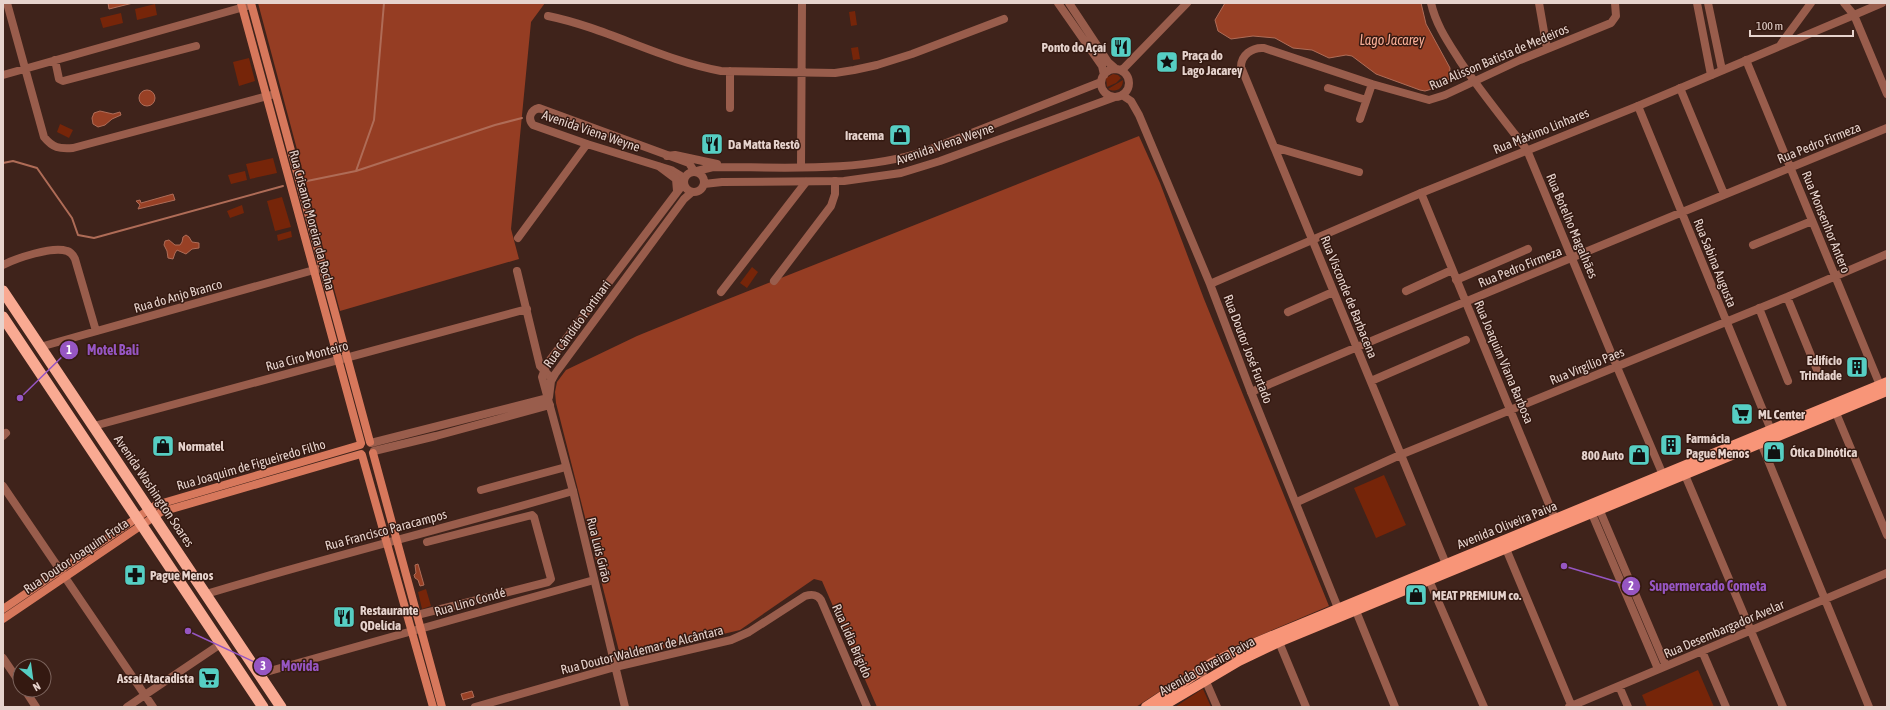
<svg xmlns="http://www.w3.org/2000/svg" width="1890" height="710" font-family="'Asap Condensed',sans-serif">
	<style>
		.green { fill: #762509 }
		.forest { fill: #953d23 }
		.water { fill: #984025; stroke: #af6c57 }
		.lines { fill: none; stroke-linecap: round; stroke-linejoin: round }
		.stream { stroke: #af6c57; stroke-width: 2 }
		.minor { stroke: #995d4c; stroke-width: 8 }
		.tertiary { stroke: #995d4c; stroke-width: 8 }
		.secondary { stroke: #d7785c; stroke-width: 8 }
		.primary { stroke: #f89578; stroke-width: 10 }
		.trunk { stroke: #f9aa92; stroke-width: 11 }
		.labels { text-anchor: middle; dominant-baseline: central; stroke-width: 3; stroke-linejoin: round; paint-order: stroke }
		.poi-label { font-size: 13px; font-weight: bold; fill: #e6d3cd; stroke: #341911; text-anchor: start }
		.street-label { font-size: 13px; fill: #e6d3cd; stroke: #341911 }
		.water-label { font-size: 14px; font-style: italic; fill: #f8ae97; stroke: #341911 }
		.leader { fill: none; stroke: #9656c2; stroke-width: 1.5 }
		.callout-dot { fill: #9656c2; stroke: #341911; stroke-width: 1.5 }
		.mark-label { font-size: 12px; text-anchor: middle; font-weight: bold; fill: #fff }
		.callout-label { font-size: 14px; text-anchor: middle; font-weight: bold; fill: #9656c2; stroke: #341911; stroke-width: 3; stroke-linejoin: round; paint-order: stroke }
	</style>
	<rect width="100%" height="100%" fill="#3f231b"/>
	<path class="green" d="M 155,4 L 157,15 L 137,20 L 135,9 Z
		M 855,11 L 857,25 L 851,26 L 849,12 Z
		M 121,13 L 123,23 L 103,28 L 100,18 Z
		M 858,47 L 860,59 L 853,60 L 851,48 Z
		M 249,58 L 255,81 L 239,86 L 233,62 Z
		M 1113,74 L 1118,75 L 1121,78 L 1116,83 L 1107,87 L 1106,78 Z
		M 1123,80 C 1123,89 1116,93 1108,89 Z
		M 60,124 L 73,130 L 69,138 L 57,132 Z
		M 273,158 L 277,173 L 250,179 L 246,164 Z
		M 245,171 L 247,180 L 231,184 L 228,175 Z
		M 282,197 L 291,227 L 275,231 L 267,201 Z
		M 242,205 L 244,213 L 230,218 L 227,211 Z
		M 291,231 L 292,237 L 278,241 L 277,235 Z
		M 752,267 L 758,272 L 747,288 L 740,283 Z
		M 1384,475 L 1406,525 L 1376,538 L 1354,488 Z
		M 426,589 L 431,606 L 422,609 L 418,592 Z
		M 1698,670 L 1714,707 L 1647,707 L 1642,695 Z
		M 1203,689 L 1211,707 L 1175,707 L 1201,690 Z"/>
	<path class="forest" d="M 258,3 L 545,3 L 531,22 L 511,229 L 519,259 L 340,311 Z
		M 1139,136 L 1160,183 L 1204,299 L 1329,606 L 1242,643 L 1186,674 L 1136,707 L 877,707 L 822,581 L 814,579 L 740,630 L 627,657 L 620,655 L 556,403 L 555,392 L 557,382 L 566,370 L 637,336 L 703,309 Z"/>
	<path class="water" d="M 108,3 L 133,3 L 109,9 Z
		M 1225,3 L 1421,3 L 1426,24 L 1450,68 L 1449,79 L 1439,87 L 1425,91 L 1420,90 L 1376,74 L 1352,56 L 1346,55 L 1329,58 L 1312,50 L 1293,48 L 1275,38 L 1253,36 L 1231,39 L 1218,31 L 1215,20 Z
		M139 98a8 8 0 1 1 16 0a8 8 0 1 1-16 0Z
		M 100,111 L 113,114 L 120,112 L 121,115 L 112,119 L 105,125 L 98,127 L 93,124 L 92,118 L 94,113 Z
		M 173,194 L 175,200 L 138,209 L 140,205 L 136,201 L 140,200 L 141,203 Z
		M 186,235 L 189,237 L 192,242 L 199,243 L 199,248 L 192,249 L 186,254 L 177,250 L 175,253 L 173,259 L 168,258 L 167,251 L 164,245 L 165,241 L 169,240 L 175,245 L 180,245 L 182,242 L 183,237 Z
		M 418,564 L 424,585 L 420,586 L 418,580 L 415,578 L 414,575 L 416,573 L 415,565 Z
		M 472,691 L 474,697 L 463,700 L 461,694 Z"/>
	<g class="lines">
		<path class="stream" d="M 3,163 L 13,161 L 37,168 L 72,218 L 78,235 L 94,238 L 283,186
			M 356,171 L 495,125 L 522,118
			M 307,181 L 356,171 L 374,120 L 384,3"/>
		<path class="minor" d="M 7,3 L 44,137 C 53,148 59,149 73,148 L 275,94
			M 1539,3 L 1547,49
			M 1697,3 L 1711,75
			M 1708,3 L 1722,70
			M 1854,15 L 1882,3
			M 548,16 C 607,28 661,60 721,71 L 835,73 L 854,70 L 877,65 L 912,54 L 1004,19
			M 55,60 L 59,79 L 63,81 L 196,46
			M 1746,60 L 1882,390
			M 3,75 L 251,5
			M 1328,88 L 1366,100
			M 1680,88 L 1724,194
			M 1638,106 L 1771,430
			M 730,108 L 730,71
			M 1360,119 L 1372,84
			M 1274,147 L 1359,172
			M 1527,150 L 1617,367 L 1663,475
			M 801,167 L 802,3
			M 684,178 L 671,170 L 587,144 L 533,125 C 527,118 531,110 539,108 L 689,163 L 694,171
			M 1421,193 L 1555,519
			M 518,238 L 587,144
			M 1753,245 L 1812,221
			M 3,265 C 17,258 52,246 67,251 C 71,252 73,255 75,259 L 96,331
			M 517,271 L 540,366 L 552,379
			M 1456,280 L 1528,249
			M 774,281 L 831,206 L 835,194 L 835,181
			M 1406,291 L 1452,270
			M 721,292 L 806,182
			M 1787,297 L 1817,370
			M 1759,308 L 1788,381
			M 1288,312 L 1333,292
			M 40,347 L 321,268
			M 1371,381 L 1466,340
			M 1251,392 C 1462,302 1675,215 1887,128
			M 1836,413 L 1887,535
			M 94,426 L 527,309
			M 3,436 L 6,433
			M 1761,443 L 1869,707
			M 1685,475 L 1783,707
			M 3,486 L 153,707
			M 481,490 L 566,467
			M 1297,502 L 1400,455 L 1787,297 L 1887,254
			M 1600,511 L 1666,666
			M 1592,514 L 1658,669
			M 1504,544 L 1572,707
			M 1446,564 L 1241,67 C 1241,55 1252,47 1264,48 L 1372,84 L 1429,100 L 1445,95 L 1520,60 L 1611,23 L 1616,16 L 1615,3
			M 1429,580 L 1484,707
			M 206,594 C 328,557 451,527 573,491
			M 1356,611 L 1395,707
			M 417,615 L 548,582 L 551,579 L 534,517 L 532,515 L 427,542
			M 1279,642 L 1306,707
			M 1702,651 L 1726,707
			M 3,658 L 20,683
			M 259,674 L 594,580
			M 1619,686 L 1628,707
			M 25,690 L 36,707
			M 127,707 L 222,643
			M 1569,707 L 1887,573"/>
		<path class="tertiary" d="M 1058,3 L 1102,66 L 1104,75
			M 1069,3 L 1108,62 L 1116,69
			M 1431,3 C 1436,25 1448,42 1460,61 C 1481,92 1504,120 1527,150
			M 1844,3 L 1854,15 L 1887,94
			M 1781,44 L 1811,3
			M1101 83a14 14 0 1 1 28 0a14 14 0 1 1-28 0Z
			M 1120,70 L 1124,68 L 1187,3
			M 1122,95 L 1131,101 L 1139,115 L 1210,284 L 1251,392 L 1340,613
			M 667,156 L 675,155 L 717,164
			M 660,167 L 676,179 L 677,191
			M 697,171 L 713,167 C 784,167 858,173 926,151 L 1101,82
			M684 182a10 10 0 1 1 20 0a10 10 0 1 1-20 0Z
			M 704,184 L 722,182 L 844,181 L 901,173 L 940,161 L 1115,97
			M 1210,284 L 1421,193 L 1638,106 L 1854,15
			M 549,397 L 551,381 L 555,374 L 684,199 L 692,192
			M 371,443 L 548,398
			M 374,451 L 436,436 L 550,405
			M 1201,670 L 1217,707
			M 475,707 L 615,667 L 731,640 L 749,632 L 805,596 C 812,594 817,594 821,600 L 867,707
			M 625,707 L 573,491 L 542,377 L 547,364 L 684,183"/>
		<path class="secondary" d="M 241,3 L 361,443
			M 251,3 L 370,442
			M 373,453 L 442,707
			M 362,455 L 433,707
			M 3,609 L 156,505 L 360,445
			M 3,619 L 161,512 L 361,454"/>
		<path class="primary" d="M 1146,707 L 1212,663 L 1243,648 L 1887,382
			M 1161,707 L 1239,661 L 1279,642 L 1887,391"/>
		<path class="trunk" d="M 3,291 L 281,707
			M 3,317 L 263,707"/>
	</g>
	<defs>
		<g id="restaurant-square" transform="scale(1.15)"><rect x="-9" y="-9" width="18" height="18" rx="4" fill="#56cec3" stroke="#341911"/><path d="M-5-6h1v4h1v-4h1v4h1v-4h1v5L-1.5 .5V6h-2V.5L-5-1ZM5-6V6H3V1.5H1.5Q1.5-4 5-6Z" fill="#111"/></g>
		<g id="sight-square" transform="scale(1.15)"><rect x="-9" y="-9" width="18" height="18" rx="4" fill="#56cec3" stroke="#341911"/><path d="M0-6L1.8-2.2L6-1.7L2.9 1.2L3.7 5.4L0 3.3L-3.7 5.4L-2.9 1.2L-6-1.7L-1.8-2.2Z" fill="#111"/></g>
		<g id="shop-square" transform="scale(1.15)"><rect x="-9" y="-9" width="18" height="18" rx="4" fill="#56cec3" stroke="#341911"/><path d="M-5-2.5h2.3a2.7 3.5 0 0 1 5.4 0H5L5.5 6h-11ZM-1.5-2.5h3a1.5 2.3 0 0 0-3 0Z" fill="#111"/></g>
		<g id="building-square" transform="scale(1.15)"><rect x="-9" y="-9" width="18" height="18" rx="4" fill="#56cec3" stroke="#341911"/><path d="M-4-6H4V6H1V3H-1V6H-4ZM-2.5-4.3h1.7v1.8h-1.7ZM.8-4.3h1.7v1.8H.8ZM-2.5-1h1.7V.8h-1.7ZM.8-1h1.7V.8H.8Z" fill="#111"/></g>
		<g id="supermarket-square" transform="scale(1.15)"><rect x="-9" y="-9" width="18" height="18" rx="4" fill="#56cec3" stroke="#341911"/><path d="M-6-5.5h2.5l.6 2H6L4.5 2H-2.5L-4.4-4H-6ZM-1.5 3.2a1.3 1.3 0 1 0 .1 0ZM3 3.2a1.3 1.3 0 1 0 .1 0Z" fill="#111"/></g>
		<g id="pharmacy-square" transform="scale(1.15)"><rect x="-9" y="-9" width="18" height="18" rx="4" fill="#56cec3" stroke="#341911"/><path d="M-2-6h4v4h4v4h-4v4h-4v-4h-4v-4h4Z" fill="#111"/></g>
	</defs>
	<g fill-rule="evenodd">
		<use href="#restaurant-square" x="1121" y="47"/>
		<use href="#sight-square" x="1167" y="62"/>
		<use href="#shop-square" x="900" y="135"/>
		<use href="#restaurant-square" x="712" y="144"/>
		<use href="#building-square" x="1857" y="367"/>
		<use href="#supermarket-square" x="1742" y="414"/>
		<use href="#building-square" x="1671" y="445"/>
		<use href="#shop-square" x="163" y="446"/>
		<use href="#shop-square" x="1774" y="452"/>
		<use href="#shop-square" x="1639" y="455"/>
		<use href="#pharmacy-square" x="135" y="575"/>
		<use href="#shop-square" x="1416" y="595"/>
		<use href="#restaurant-square" x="344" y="617"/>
		<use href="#supermarket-square" x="209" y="678"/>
	</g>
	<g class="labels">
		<g class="poi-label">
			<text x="1106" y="47" text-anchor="end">Ponto do Açaí</text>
			<text x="1182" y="55">Praça do<tspan x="1182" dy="15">Lago Jacarey</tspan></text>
			<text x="884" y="135" text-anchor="end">Iracema</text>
			<text x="728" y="144">Da Matta Restô</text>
			<text x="1842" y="360" text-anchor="end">Edifício<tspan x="1842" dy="15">Trindade</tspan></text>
			<text x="1758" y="414">ML Center</text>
			<text x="1686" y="438">Farmácia<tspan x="1686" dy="15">Pague Menos</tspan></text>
			<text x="178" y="446">Normatel</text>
			<text x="1790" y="452">Ótica Dinótica</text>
			<text x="1624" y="455" text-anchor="end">800 Auto</text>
			<text x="150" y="575">Pague Menos</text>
			<text x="1432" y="595">MEAT PREMIUM co.</text>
			<text x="360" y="610">Restaurante<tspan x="360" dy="15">QDelícia</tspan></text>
			<text x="194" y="678" text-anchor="end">Assaí Atacadista</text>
		</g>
		<g class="street-label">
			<text transform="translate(1499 57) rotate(-23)">Rua Alisson Batista de Medeiros</text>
			<text transform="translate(591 131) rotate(19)">Avenida Viena Weyne</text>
			<text transform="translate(1541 131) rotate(-22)">Rua Máximo Linhares</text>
			<text transform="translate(1819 143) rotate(-22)">Rua Pedro Firmeza</text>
			<text transform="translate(945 144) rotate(-19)">Avenida Viena Weyne</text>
			<text transform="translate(312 220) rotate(75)">Rua Crisanto Moreira da Rocha</text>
			<text transform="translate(1826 222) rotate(68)">Rua Monsenhor Antero</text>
			<text transform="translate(1572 226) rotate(67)">Rua Botelho Magalhães</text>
			<text transform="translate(1715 263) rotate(68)">Rua Sabina Augusta</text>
			<text transform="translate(1520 267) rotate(-22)">Rua Pedro Firmeza</text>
			<text transform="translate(178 296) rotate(-16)">Rua do Anjo Branco</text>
			<text transform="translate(1349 297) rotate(68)">Rua Visconde de Barbacena</text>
			<text transform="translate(577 324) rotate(-54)">Rua Cândido Portinari</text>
			<text transform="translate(1248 349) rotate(69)">Rua Doutor José Furtado</text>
			<text transform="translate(307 356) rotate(-15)">Rua Ciro Monteiro</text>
			<text transform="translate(1504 362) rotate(67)">Rua Joaquim Viana Barbosa</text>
			<text transform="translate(1587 366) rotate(-22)">Rua Virgílio Paes</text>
			<text transform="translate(251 465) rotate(-16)">Rua Joaquim de Figueiredo Filho</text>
			<text transform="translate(154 491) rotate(56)">Avenida Washington Soares</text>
			<text transform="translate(1507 525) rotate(-22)">Avenida Oliveira Paiva</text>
			<text transform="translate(386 530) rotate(-15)">Rua Francisco Paracampos</text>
			<text transform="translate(599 550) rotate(76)">Rua Luís Girão</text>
			<text transform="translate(76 556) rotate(-34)">Rua Doutor Joaquim Frota</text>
			<text transform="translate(470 602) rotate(-16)">Rua Lino Condé</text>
			<text transform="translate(1724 629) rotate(-23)">Rua Desembargador Avelar</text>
			<text transform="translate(852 641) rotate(66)">Rua Lídia Brígido</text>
			<text transform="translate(642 650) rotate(-14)">Rua Doutor Waldemar de Alcântara</text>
			<text transform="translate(1207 666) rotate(-29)">Avenida Oliveira Paiva</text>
		</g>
		<g class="water-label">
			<text x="1392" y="40">Lago Jacarey</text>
		</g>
	</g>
	<path class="leader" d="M20 398L69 350M1564 566L1631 586M188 631L263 666"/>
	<g class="callout-dot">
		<circle cx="20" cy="398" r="4"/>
		<circle cx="1564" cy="566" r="4"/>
		<circle cx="188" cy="631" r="4"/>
		<circle cx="69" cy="350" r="10"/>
		<circle cx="1631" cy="586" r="10"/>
		<circle cx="263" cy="666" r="10"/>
	</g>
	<g class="mark-label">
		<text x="69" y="354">1</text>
		<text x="1631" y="590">2</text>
		<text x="263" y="670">3</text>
	</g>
	<g class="callout-label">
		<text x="113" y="355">Motel Bali</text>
		<text x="1708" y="591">Supermercado Cometa</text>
		<text x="300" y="671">Movida</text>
	</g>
	<rect width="1890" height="710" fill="none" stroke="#e6d3cd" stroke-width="8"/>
	<g transform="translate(32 678) rotate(151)"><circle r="19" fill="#341911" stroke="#7b635c"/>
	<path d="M0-3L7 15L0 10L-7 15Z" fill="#56cec3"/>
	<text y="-6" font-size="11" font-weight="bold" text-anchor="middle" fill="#e6d3cd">N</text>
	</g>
	<path d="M1750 30v6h103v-6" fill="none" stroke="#e6d3cd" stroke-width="2"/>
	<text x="1756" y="30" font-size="12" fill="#e6d3cd" stroke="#341911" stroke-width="3" paint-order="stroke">100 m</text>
</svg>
